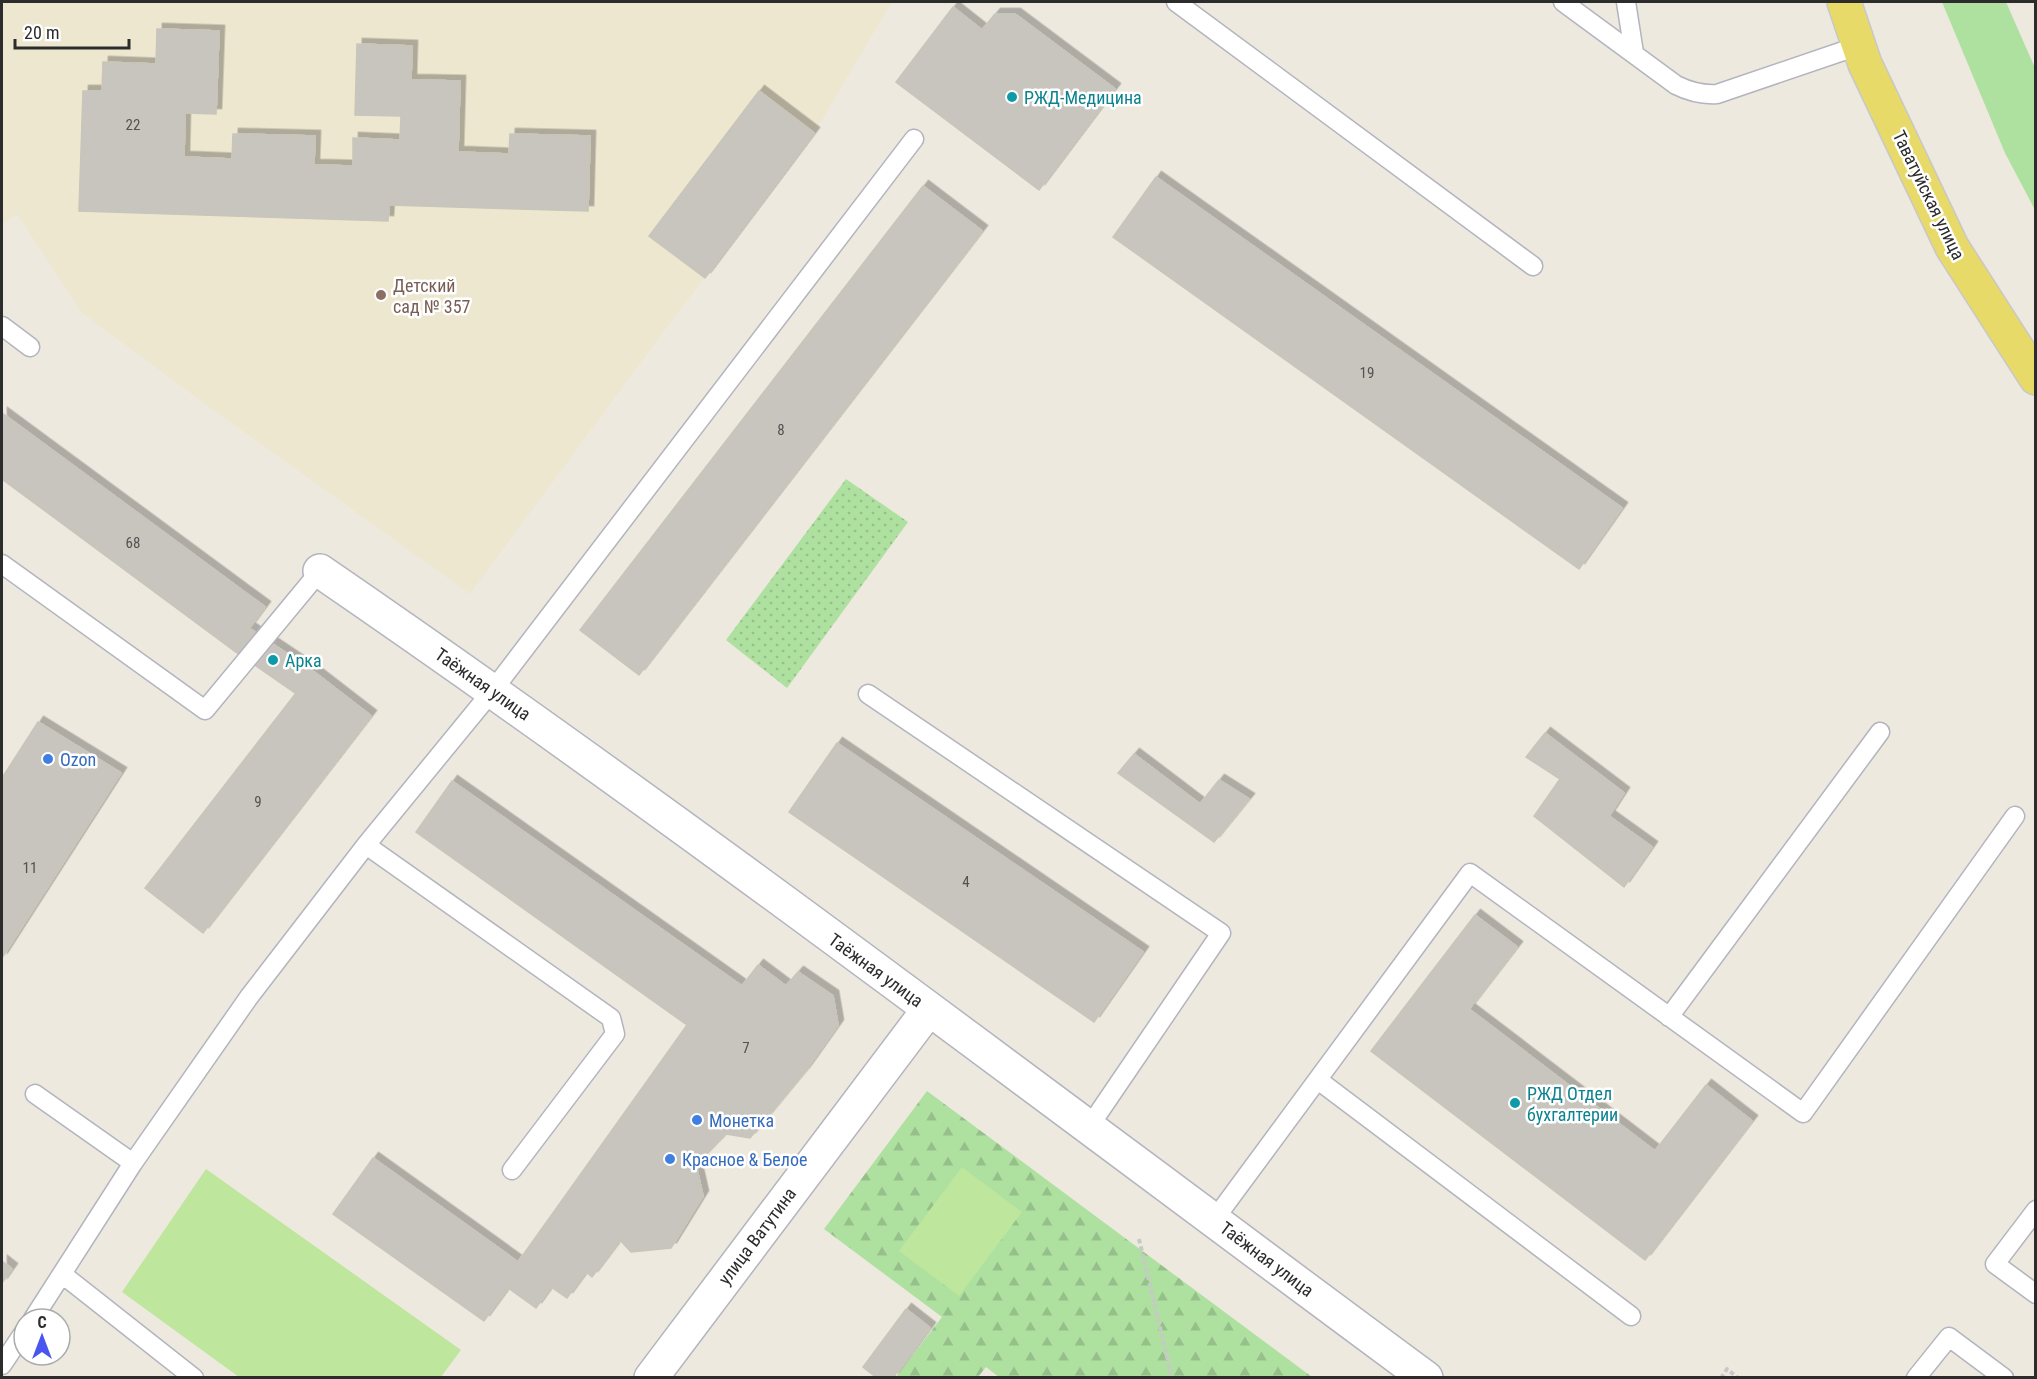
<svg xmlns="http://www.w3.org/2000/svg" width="2037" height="1379" font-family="'Roboto Condensed',sans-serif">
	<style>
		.education { fill: #ede7d0 }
		.grass { fill: #aee0a0 }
		.forest { fill: url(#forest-firs) }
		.park { fill: url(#park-dots) }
		.pitch { fill: #bee69c }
		.building { fill: #c8c5bf; stroke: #c8c5b9; stroke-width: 1.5; filter: url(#shadow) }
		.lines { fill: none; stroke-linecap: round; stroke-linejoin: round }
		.service-casing { stroke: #b3b4be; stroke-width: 21 }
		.minor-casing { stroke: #b3b4be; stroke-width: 36 }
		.primary-casing { stroke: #c8c8c8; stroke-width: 36 }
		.path { stroke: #c8c8c8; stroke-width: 4; stroke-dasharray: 4.5 3; stroke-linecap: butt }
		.service { stroke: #fff; stroke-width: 18 }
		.minor { stroke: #fff; stroke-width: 33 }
		.primary { stroke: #e8da69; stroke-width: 33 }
		.culture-dot { fill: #0f9aa8; stroke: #fff; stroke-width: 2 }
		.education-dot { fill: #8d6e63; stroke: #fff; stroke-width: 2 }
		.shop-dot { fill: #3f7fe0; stroke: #fff; stroke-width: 2 }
		.labels { text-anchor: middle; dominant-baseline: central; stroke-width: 5; stroke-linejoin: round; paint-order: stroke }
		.number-label { font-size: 15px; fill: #535251 }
		.culture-label { font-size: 18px; fill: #0d838f; stroke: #fff; text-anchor: start }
		.street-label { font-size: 18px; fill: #2c2c2c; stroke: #fff }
		.education-label { font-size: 18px; fill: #785e54; stroke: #fff; text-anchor: start }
		.shop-label { font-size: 18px; fill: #366cbe; stroke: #fff; text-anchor: start }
	</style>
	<defs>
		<pattern id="forest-firs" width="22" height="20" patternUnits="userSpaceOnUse" patternTransform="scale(1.5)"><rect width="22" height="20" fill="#aee0a0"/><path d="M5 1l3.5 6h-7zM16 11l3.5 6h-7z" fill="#96c08a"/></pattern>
		<pattern id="park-dots" width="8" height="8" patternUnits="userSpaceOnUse" patternTransform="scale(1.5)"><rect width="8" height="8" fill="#aee0a0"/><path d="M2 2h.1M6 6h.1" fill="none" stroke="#96c08a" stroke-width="1.8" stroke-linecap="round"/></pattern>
		<filter id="shadow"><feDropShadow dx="5.5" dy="-5.5" stdDeviation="0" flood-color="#0004"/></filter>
	</defs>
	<rect width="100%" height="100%" fill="#ede9df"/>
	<path class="education" d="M 2,2 L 892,2 L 814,133 L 652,347 L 470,594 L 201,401 L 82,313 L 17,214 L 4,223 L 2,220 Z"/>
	<path class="grass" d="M 1942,2 L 2006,2 L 2035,68 L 2035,210 L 2005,153 Z"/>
	<path class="forest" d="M 927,1091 L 1312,1377 L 1000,1378 L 986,1367 L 978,1377 L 896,1377 L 942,1317 L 824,1229 Z"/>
	<path class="park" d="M 846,479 L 908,522 L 787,688 L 726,640 Z"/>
	<path class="pitch" d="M 962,1167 L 1022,1212 L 959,1296 L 899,1251 Z
		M 206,1169 L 461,1350 L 441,1377 L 239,1377 L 122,1292 Z"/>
	<path class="building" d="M 953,7 L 982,30 L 995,14 L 1015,14 L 1115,89 L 1039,190 L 896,82 Z
		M 157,29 L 219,31 L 216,114 L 185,113 L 184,157 L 232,159 L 233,134 L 315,136 L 314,165 L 353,166 L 353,138 L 400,140 L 401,116 L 355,115 L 357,44 L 412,46 L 411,80 L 460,81 L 458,152 L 509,154 L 510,134 L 590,136 L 588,211 L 389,205 L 388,221 L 79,211 L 83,91 L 102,91 L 103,62 L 156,64 Z
		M 759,91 L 814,133 L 705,278 L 649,236 Z
		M 1156,177 L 1622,508 L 1579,569 L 1113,237 Z
		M 923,186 L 982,231 L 639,675 L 580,630 Z
		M 2,413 L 265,607 L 233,650 L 2,479 Z
		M 249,628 L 313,671 L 295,693 L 233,650 Z
		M 313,671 L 371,716 L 203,933 L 145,888 Z
		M 38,722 L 121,773 L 2,958 L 2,778 Z
		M 1545,733 L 1624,793 L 1609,816 L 1652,847 L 1624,887 L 1534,816 L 1560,779 L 1526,757 Z
		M 837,743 L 1143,952 L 1094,1022 L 789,812 Z
		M 1134,754 L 1200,804 L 1219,780 L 1249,799 L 1214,842 L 1118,773 Z
		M 452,781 L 742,986 L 758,965 L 786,986 L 798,972 L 833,996 L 838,1025 L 806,1070 L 750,1138 L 726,1134 L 696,1165 L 703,1196 L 671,1248 L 631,1252 L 620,1240 L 592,1277 L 586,1272 L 567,1298 L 551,1287 L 536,1308 L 508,1288 L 484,1321 L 333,1214 L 373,1158 L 518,1262 L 687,1025 L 416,832 Z
		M 1475,915 L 1517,947 L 1469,1009 L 1655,1151 L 1706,1085 L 1752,1121 L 1645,1260 L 1371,1051 Z
		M 2,1261 L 12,1269 L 2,1283 Z
		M 906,1309 L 930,1328 L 893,1378 L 877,1378 L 863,1367 Z"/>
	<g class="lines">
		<g class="service-casing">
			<path id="service" d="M 1176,2 L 1533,266
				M 1563,2 L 1676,85 C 1690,92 1702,95 1717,94 L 1858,46
				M 1626,2 L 1634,53
				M 2,326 L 30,347
				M 2,564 L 205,710 L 320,571
				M 868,694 L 1221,933 L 1089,1127
				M 366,845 L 611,1018 L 615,1034 L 512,1170
				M 1669,1017 L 1880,732
				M 1318,1080 L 1631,1316
				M 35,1094 L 133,1163
				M 2036,1210 L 1995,1264 L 2036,1294
				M 1214,1220 L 1470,873 L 1803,1113 L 2015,816
				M 62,1274 L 194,1378
				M 33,1319 L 133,1163 L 249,997 L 366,845 L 493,690 L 914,139
				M 2,1365 L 24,1332
				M 1916,1378 L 1949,1337 L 2004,1378"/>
		</g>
		<g class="minor-casing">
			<path id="minor" d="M 320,571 C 696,829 1059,1107 1426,1378
				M 651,1378 L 929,1009"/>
		</g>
		<g class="primary-casing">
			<path id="primary" d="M 1844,2 L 1865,64 L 1952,247 L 2036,378"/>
		</g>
		<path class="path" d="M 1139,1239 L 1172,1378
			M 1721,1378 L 1727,1369 L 1738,1378"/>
		<use href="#service" class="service"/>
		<use href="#minor" class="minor"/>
		<use href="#primary" class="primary"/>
	</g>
	<g class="culture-dot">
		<circle cx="1012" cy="97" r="6"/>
		<circle cx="273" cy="660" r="6"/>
		<circle cx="1515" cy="1103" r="6"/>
	</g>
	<circle class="education-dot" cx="381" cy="295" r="6"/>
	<g class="shop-dot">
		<circle cx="48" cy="759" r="6"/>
		<circle cx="697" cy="1120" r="6"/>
		<circle cx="670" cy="1159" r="6"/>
	</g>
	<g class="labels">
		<g class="number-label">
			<text x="133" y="125">22</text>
			<text x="1367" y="373">19</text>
			<text x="781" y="430">8</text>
			<text x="133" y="543">68</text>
			<text x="258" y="802">9</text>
			<text x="30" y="868">11</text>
			<text x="966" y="882">4</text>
			<text x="746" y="1048">7</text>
		</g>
		<g class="culture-label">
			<text x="1024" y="97">РЖД-Медицина</text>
			<text x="285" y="660">Арка</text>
			<text x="1527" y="1093">РЖД Отдел<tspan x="1527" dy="21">бухгалтерии</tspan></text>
		</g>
		<g class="street-label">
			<text transform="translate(1929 195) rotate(64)">Таватуйская улица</text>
			<text transform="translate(483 684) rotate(35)">Таёжная улица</text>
			<text transform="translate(876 970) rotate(36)">Таёжная улица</text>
			<text transform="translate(757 1236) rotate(-53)">улица Ватутина</text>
			<text transform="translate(1267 1259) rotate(37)">Таёжная улица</text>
		</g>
		<g class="education-label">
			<text x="393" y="285">Детский<tspan x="393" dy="21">сад № 357</tspan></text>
		</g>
		<g class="shop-label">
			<text x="60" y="759">Ozon</text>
			<text x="709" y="1120">Монетка</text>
			<text x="682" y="1159">Красное &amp; Белое</text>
		</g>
	</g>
	<rect width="2037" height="1379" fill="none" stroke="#2c2c2c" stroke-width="6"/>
	<g transform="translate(42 1337)"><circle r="28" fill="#ffffff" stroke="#ababab" stroke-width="1.5"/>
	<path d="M0-4.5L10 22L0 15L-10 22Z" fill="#4a55ef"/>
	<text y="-9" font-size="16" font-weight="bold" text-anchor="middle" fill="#2c2c2c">С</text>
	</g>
	<path d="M15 39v9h114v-9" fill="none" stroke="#2c2c2c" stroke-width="3"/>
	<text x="24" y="39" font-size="18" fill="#2c2c2c" stroke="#ffffff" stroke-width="4.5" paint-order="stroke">20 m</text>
</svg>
